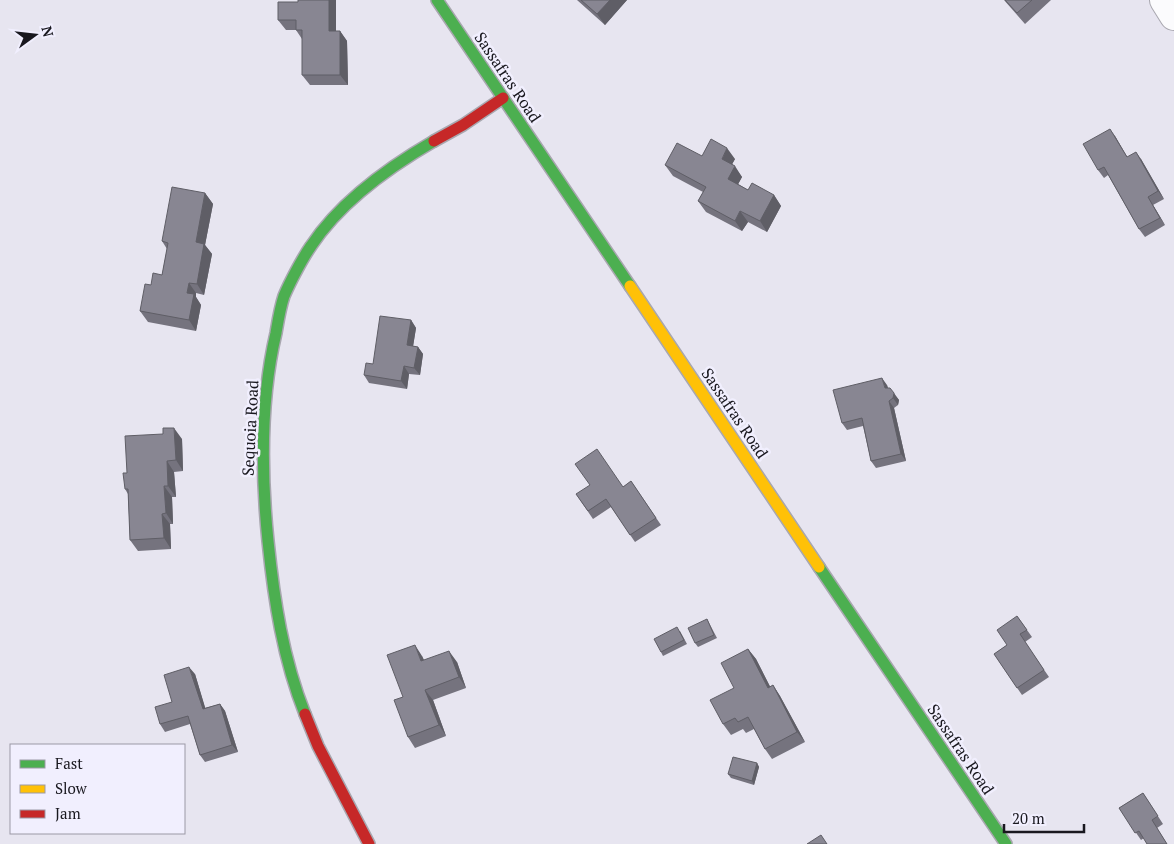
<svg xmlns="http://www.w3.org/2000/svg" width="1174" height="844" font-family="'PT Serif',serif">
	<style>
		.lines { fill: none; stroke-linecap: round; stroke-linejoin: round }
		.street-casing { stroke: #a8a7af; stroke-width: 30 }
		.fast-casing { stroke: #a8a7af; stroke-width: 14 }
		.slow-casing { stroke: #a8a7af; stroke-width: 14 }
		.jam-casing { stroke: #a8a7af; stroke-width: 14 }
		.street { stroke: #fbfbfd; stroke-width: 28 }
		.fast { stroke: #4caf50; stroke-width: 11 }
		.slow { stroke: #ffc107; stroke-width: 11 }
		.jam { stroke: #c62828; stroke-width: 11 }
		.wall { fill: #75737e }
		.shaded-wall { fill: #5f5e66 }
		.building { fill: #888692; stroke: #5f5e66 }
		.labels { text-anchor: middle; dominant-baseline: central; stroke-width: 5; stroke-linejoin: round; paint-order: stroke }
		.street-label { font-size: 16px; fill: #19181f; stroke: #f1effe }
	</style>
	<rect width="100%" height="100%" fill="#e7e5f0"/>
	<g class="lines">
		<g class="street-casing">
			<path id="street" d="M 1164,0 L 1174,16"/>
		</g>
		<g class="fast-casing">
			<path id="fast" d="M 437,0 L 630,286
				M 819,567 L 1006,844
				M 305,714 C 283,659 274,600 268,541 C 261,472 260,401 276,333 C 278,321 280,308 284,296 C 290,282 302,259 311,246 C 340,202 389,167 434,141"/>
		</g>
		<g class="slow-casing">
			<path id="slow" d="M 630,286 L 819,567"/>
		</g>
		<g class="jam-casing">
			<path id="jam" d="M 434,141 L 463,125 L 503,98
				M 305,714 L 318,746 L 369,844"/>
		</g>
		<use href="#street" class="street"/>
		<use href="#fast" class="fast"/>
		<use href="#slow" class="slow"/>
		<use href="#jam" class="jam"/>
	</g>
	<path class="wall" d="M 298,0 L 336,0 L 336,31 L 340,31 L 347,41 L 348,85 L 310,85 L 302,75 L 302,39 L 296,30 L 286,30 L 278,20 L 298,2 Z
		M 577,0 L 627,0 L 605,25 Z
		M 1004,0 L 1051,0 L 1025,24 Z
		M 1115,136 L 1127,157 L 1141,159 L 1164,199 L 1153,205 L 1165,225 L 1145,237 L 1139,229 L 1108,175 L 1104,178 L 1098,170 Z
		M 702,156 L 735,159 L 732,164 L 742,177 L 738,184 L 748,190 L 774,195 L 781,206 L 767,232 L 748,222 L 742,231 L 706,212 L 698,201 L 703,192 L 673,176 L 665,165 Z
		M 205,193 L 213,204 L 205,245 L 212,254 L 204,295 L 196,293 L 196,297 L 201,305 L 196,331 L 148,322 L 140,311 L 151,285 L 162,275 L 167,249 L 162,241 Z
		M 411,320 L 416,328 L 413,346 L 418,347 L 423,354 L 420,375 L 409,374 L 407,389 L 369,383 L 364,375 Z
		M 887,385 L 888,388 L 899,400 L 898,405 L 894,408 L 906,461 L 876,468 L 871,461 L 863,426 L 847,430 L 842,423 Z
		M 163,434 L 182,439 L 183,471 L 174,472 L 176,497 L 172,497 L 173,524 L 170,524 L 171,549 L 138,551 L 130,540 L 128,494 L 125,489 L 127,473 Z
		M 631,481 L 661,525 L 635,542 L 611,507 L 593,519 L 576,494 L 623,487 Z
		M 1017,616 L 1032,637 L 1025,642 L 1049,677 L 1022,695 L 994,654 L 1007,645 Z
		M 707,619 L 717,638 L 698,647 L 695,643 Z
		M 680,631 L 687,644 L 663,656 L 661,652 Z
		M 748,649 L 756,659 L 770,687 L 773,685 L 780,696 L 805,742 L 772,759 L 765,749 L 754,729 L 746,733 L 743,729 L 731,735 L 723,724 L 734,688 Z
		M 422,656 L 424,660 L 457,662 L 466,688 L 433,700 L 446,736 L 415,748 L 408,737 L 403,697 Z
		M 195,674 L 205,708 L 220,704 L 225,711 L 238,752 L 205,762 L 200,755 L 190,724 L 165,732 L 160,724 L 172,702 Z
		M 757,763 L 759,767 L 754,785 L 731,778 L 728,774 Z
		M 1143,793 L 1163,824 L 1157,828 L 1167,844 L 1147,844 L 1144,838 L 1141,840 L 1119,808 Z"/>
	<path class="shaded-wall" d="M 329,0 L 336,0 L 336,42 L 329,31 Z
		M 610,0 L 627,0 L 605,25 L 597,14 Z
		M 340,31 L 347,41 L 348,85 L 340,75 Z
		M 1110,129 L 1115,136 L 1132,165 L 1127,157 Z
		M 727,148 L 735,159 L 729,170 L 722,159 Z
		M 1136,152 L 1141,159 L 1164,199 L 1158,191 Z
		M 735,166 L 742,177 L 735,190 L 728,179 Z
		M 205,193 L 213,204 L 205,245 L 212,254 L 204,295 L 197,284 L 196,242 Z
		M 774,195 L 781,206 L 767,232 L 760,221 Z
		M 1148,197 L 1153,205 L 1165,225 L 1160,218 Z
		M 740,211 L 748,222 L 742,231 L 735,221 Z
		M 189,283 L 196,293 L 196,297 L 201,305 L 196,331 L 189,320 L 187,293 Z
		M 411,320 L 416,328 L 412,353 L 407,345 Z
		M 418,347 L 423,354 L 420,375 L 414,368 Z
		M 404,366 L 409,374 L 407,389 L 401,381 Z
		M 882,378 L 887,385 L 890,396 L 885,388 Z
		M 894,393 L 899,400 L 898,405 L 893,398 Z
		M 889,401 L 894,408 L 906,461 L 901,454 Z
		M 174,428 L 182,439 L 183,471 L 176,460 Z
		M 167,461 L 174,472 L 176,497 L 168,486 Z
		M 164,486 L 172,497 L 173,524 L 166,513 Z
		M 162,514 L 170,524 L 171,549 L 164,538 Z
		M 415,645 L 422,656 L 429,672 L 421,661 Z
		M 748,649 L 756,659 L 776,698 L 768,688 Z
		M 449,651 L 457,662 L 466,688 L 459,677 Z
		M 189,667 L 195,674 L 208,717 L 203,709 Z
		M 773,685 L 780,696 L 805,742 L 797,732 Z
		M 425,690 L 433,700 L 446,736 L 439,725 Z
		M 220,704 L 225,711 L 238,752 L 232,745 Z
		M 757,763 L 759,767 L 754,785 L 752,781 Z"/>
	<path class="building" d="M 298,0 L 329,0 L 329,31 L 340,31 L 340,75 L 302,75 L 302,30 L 296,30 L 296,20 L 278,20 L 278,2 L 298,2 Z
		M 581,0 L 610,0 L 597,14 Z
		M 1005,0 L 1032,0 L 1017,13 Z
		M 1110,129 L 1127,157 L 1136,152 L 1158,191 L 1148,197 L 1160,218 L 1139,229 L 1104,167 L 1098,170 L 1083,144 Z
		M 711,139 L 727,148 L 722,159 L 735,166 L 728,179 L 748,190 L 752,183 L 774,195 L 760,221 L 740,211 L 735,221 L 698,201 L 706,187 L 665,165 L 677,143 L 702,156 Z
		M 172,187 L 205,193 L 196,242 L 204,244 L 197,284 L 189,283 L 187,293 L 194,294 L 189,320 L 140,311 L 145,284 L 151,285 L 153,273 L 162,275 L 168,243 L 162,241 Z
		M 380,316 L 411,320 L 407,345 L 418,347 L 414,368 L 404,366 L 401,381 L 364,375 L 366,363 L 373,364 Z
		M 882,378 L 885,388 L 890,388 L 894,393 L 893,398 L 889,401 L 901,454 L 871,461 L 862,418 L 842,423 L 833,390 Z
		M 163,428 L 174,428 L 176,460 L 167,461 L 168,486 L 164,486 L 166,513 L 162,514 L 164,538 L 130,540 L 128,489 L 125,489 L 123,473 L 127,473 L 125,436 L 163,434 Z
		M 597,449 L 623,487 L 631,481 L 656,518 L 630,535 L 606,499 L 588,511 L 576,494 L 590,485 L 575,464 Z
		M 1017,616 L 1027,630 L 1020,634 L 1044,670 L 1017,688 L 994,654 L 1007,645 L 997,630 Z
		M 707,619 L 714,635 L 695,643 L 688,628 Z
		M 677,627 L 684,640 L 661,652 L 654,639 Z
		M 415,645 L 421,661 L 449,651 L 459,677 L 425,690 L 439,725 L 408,737 L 394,700 L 403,697 L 387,655 Z
		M 748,649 L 768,688 L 773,685 L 797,732 L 765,749 L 748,717 L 738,722 L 735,718 L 723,724 L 710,700 L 734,688 L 721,663 Z
		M 189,667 L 203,709 L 220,704 L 232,745 L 200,755 L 188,716 L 160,724 L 155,707 L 172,702 L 164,675 Z
		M 733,757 L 757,763 L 752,781 L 728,774 Z
		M 1143,793 L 1158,816 L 1152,820 L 1167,844 L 1147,844 L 1139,831 L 1135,833 L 1119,808 Z
		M 821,835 L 827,844 L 807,844 Z"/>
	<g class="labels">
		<g class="street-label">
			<text transform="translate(508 77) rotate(56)">Sassafras Road</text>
			<text transform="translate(735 413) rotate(56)">Sassafras Road</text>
			<text transform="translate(250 428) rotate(-87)">Sequoia Road</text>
			<text transform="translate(961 749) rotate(56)">Sassafras Road</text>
		</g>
	</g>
	<rect x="10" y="744" width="175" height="90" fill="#f1effe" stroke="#9b99a5"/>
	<rect x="20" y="760" width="25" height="8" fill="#4caf50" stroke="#9b99a5"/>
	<text x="55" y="769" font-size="15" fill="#19181f">Fast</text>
	<rect x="20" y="785" width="25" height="8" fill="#ffc107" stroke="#9b99a5"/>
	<text x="55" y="794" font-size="15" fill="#19181f">Slow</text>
	<rect x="20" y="810" width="25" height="8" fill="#c62828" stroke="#9b99a5"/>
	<text x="55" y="819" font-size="15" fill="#19181f">Jam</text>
	<g transform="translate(35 35) rotate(75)" stroke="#f1effe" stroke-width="4" paint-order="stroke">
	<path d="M0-4L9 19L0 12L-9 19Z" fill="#19181f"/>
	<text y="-8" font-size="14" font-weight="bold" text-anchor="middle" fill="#19181f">N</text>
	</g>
	<path d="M1004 824v8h80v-8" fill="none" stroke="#19181f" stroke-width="2.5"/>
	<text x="1012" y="824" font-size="15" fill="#19181f" stroke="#f1effe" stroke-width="4" paint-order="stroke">20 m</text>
</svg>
